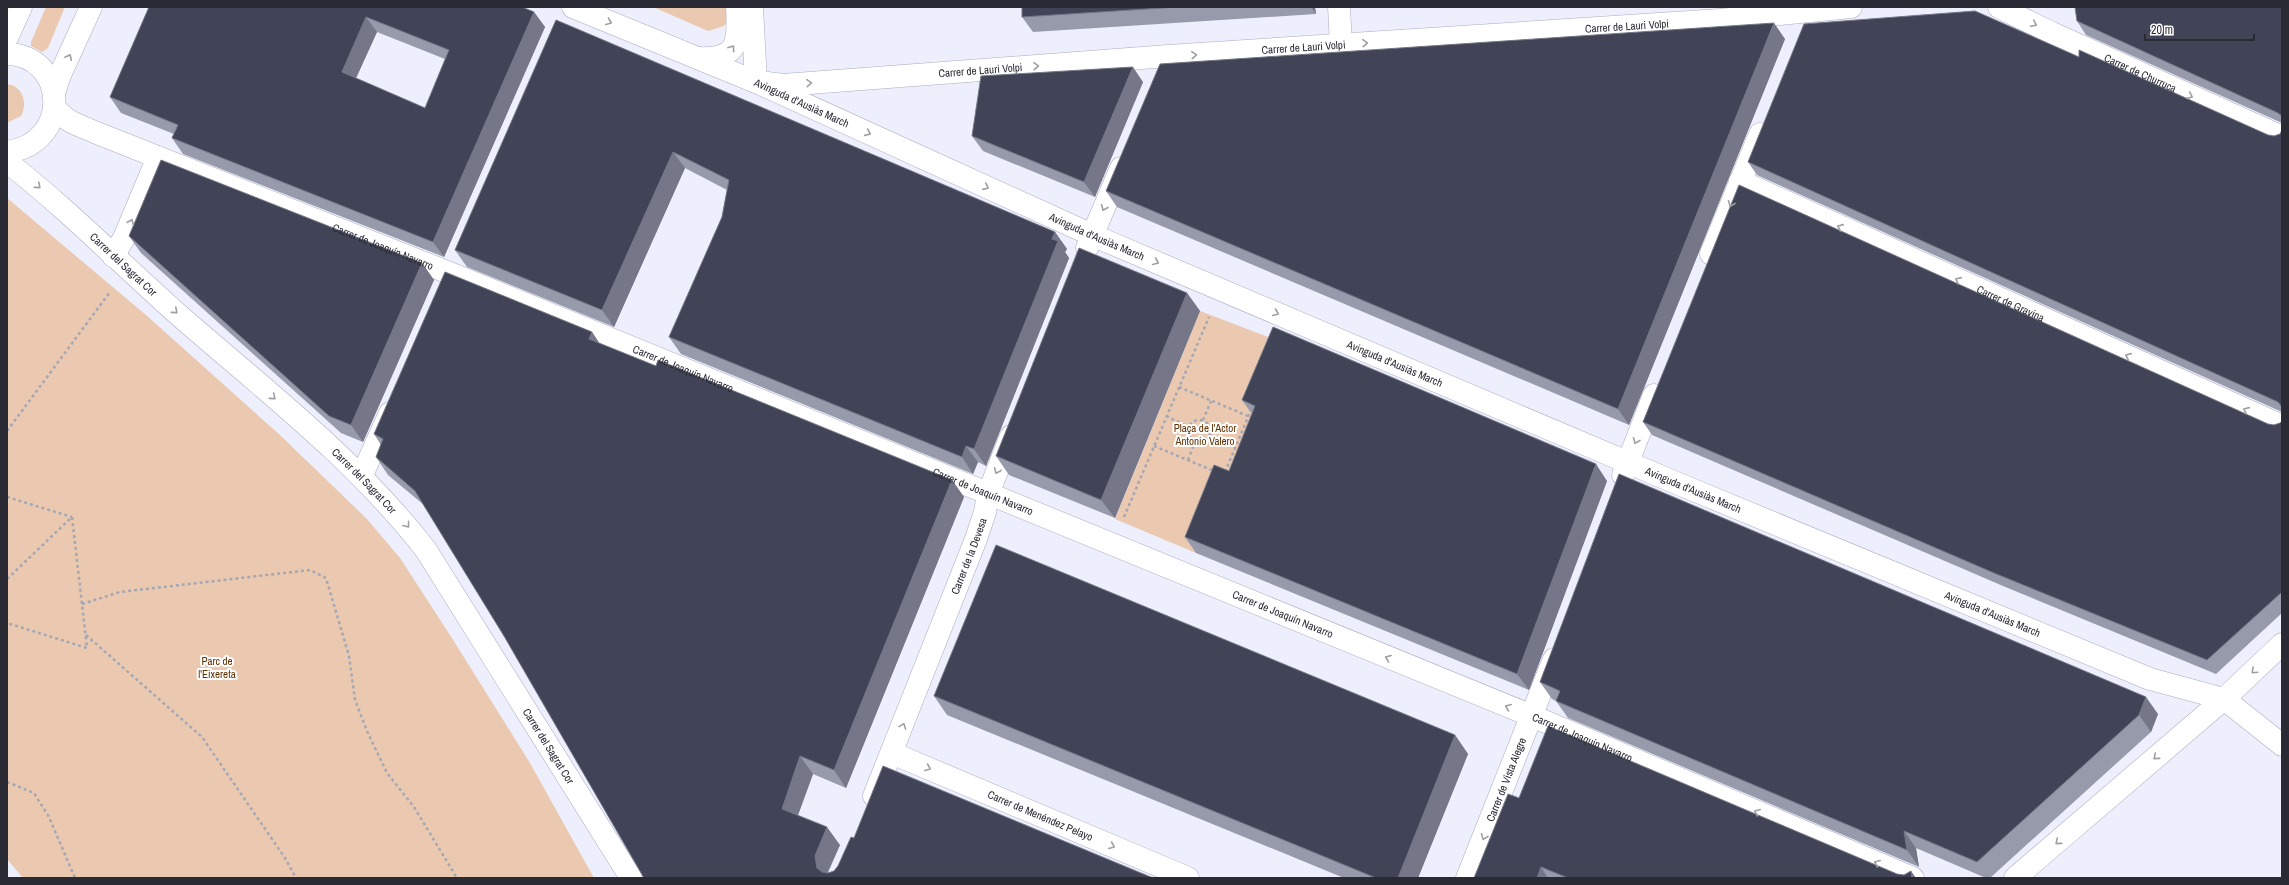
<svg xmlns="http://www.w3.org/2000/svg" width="2289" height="885" font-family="'Archivo Narrow',sans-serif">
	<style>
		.green { fill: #ebc9b1 }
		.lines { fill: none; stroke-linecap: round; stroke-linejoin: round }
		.minor-casing { stroke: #a9acc3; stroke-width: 23 }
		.path { stroke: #a5a7b3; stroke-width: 2.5; stroke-dasharray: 3 3; stroke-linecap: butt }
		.minor { stroke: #fff; stroke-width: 22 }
		.wall { fill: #979aaa; fill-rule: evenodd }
		.shaded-wall { fill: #757788 }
		.building { fill: #414456; stroke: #757788; fill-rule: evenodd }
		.oneway { stroke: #9f9fa3 }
		.labels { text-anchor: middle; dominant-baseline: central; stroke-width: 4; stroke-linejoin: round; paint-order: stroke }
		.street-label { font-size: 11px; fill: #292a33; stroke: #fff }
		.park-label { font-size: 11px; fill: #5e2f00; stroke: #fff }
	</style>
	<rect width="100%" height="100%" fill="#edeffd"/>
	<path class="green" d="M 46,7 L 65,7 L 48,48 L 42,52 L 31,46 L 31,42 Z
		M 653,7 L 730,7 L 731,15 L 724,26 L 708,31 Z
		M 7,84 C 23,86 28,103 21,116 L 7,123 Z
		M 7,198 L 146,315 L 281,436 L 367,519 L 400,558 L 450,635 L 530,763 L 594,878 L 23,878 L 7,859 Z
		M 1200,311 L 1284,343 L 1196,553 L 1115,519 Z"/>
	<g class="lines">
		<g class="minor-casing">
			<g id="minor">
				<path id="s1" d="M 573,7 L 756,82 L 1092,235 L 1674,482 L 2150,679 L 2224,699 L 2282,745"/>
				<path d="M 752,7 L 756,82"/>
				<path d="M 1339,7 L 1341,44"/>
				<path id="s2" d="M 1999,7 L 2052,33 L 2282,137"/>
				<path d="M 7,38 L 21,7"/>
				<path d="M 7,54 C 67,55 73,143 7,152"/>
				<path d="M 698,58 C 739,60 739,42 737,7"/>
				<path id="s3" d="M 767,83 L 783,85 L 1168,56 L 1720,20 L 1851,7"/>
				<path d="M 54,93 L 60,75 L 91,7"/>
				<path id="s4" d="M 55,107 C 64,122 82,126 97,133 L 452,274 L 1532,716 L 1913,878"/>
				<path id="s5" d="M 7,162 C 68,209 123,266 181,317 C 266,391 357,461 426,550 L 631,878"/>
				<path id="s6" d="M 1740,181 L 2282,426"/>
				<path d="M 1087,248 L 1121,168"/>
				<path d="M 1711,254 L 1760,134"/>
				<path d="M 113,256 L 124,238 L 158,157"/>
				<path d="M 362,475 L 390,413"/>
				<path d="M 1623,475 L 1654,395"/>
				<path id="s7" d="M 892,753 L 1188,878"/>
				<path id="s8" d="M 874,796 L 976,539 L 985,512 L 988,494 L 1011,436"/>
				<path id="s9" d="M 1467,878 L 1554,659"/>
				<path d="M 2015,878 L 2224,699 L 2282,644"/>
			</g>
		</g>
		<path class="path" d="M 1179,387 L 1248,416
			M 1166,416 L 1189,427
			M1188 431a11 11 0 1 1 22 0a11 11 0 1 1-22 0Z
			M 1203,420 L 1211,401
			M 7,431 L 110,292
			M 1209,435 L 1235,446
			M 1154,446 L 1214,471
			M 1188,460 L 1195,442
			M 1225,472 L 1251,410
			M 7,497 L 72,517
			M 1124,517 L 1209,317
			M 7,579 L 72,517 L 87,648 L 7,623
			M 82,604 L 120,592 L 310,570 L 326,578 L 349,656 L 355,700 L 367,731 L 387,773 L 414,807 L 457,878
			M 86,635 L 202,737 L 285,858 L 296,878
			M 7,782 L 34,793 L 49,817 L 75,878"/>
		<use href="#minor" class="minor"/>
	</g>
	<path class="wall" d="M 149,7 L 534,12 L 545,27 L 444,257 L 183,154 L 172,138 L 174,134 L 121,113 L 110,97 ZM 377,32 L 445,59 L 425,108 L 356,78 Z
		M 1022,7 L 1315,7 L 1316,14 L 1033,32 L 1022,17 Z
		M 2282,7 L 2282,123 L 2086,35 L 2077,21 Z
		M 556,20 L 1055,232 L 1067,249 L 1065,252 L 1069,258 L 986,466 L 978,462 L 973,474 L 681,354 L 669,337 L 722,217 L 727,190 L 685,168 L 614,327 L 467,267 L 455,250 Z
		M 1785,39 L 1629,425 L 1117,207 L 1106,191 Z
		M 2079,57 L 2268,135 L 2274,136 L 2280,134 L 2282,130 L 2282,412 L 1757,175 L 1748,162 Z
		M 1143,82 L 1095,197 L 983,151 L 972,136 Z
		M 129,236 L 422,263 L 434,280 L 363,442 L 341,433 L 141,253 Z
		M 1187,293 L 1200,311 L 1115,518 L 1009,475 L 996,456 Z
		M 592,332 L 599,343 L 656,366 L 952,480 L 964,497 L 846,788 L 813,774 L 798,815 L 840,845 L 828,873 L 834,871 L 838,866 L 854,838 L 1153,878 L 644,878 L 504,636 L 424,505 L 388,475 L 376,457 L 381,445 L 374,434 Z
		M 1242,400 L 1607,481 L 1529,690 L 1196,553 L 1185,537 L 1229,471 L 1252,414 Z
		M 2282,421 L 2282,613 L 2216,674 L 2003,586 L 1652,435 L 1643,422 L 2268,424 L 2274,425 L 2280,423 Z
		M 1540,682 L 2158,714 L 2151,732 L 1990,878 L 1986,878 L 1916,848 L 1919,867 L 1568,718 L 1556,701 L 1552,699 Z
		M 934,696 L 1455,735 L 1468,754 L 1418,878 L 1344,878 L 947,715 Z
		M 1519,798 L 1897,874 L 1916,878 L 1474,878 Z"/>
	<path class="shaded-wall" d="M 1311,7 L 1315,7 L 1316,14 Z
		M 534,12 L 545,27 L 444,257 L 433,242 Z
		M 366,17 L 377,32 L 352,87 L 342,72 Z
		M 1774,23 L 1785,39 L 1629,425 L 1618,409 Z
		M 1133,67 L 1143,82 L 1095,197 L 1084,182 Z
		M 673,152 L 685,168 L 614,327 L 602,310 Z
		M 1055,232 L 1067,249 L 1065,252 L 1069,258 L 986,466 L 974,449 Z
		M 422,263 L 434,280 L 363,442 L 351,425 Z
		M 1187,293 L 1200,311 L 1115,518 L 1101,500 Z
		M 592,332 L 604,350 L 589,339 Z
		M 966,446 L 978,462 L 973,474 L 962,457 Z
		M 1596,464 L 1607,481 L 1529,690 L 1517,674 Z
		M 952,480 L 964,497 L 846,788 L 834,770 Z
		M 2146,697 L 2158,714 L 2151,732 L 2139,715 Z
		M 1455,735 L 1468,754 L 1418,878 L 1398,878 Z
		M 800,756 L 813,774 L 794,826 L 782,809 Z
		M 827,827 L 840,845 L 827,873 L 828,878 L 817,868 L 815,856 Z
		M 1904,831 L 1916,848 L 1919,867 L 1907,850 Z
		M 1541,867 L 1548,878 L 1537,878 Z
		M 1911,871 L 1916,878 L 1912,878 Z"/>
	<path class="building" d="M 149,7 L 522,7 L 534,12 L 433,242 L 172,138 L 178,125 L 110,97 ZM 366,17 L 449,50 L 425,108 L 342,72 Z
		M 1022,7 L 1178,7 L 1022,17 Z
		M 2075,7 L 2282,7 L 2282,116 L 2278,113 L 2077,21 Z
		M 1975,11 L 2079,57 L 2079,50 L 2268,135 L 2274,136 L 2280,134 L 2282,130 L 2282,407 L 2278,402 L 1748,162 L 1804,24 Z
		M 556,20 L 1055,232 L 1052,239 L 1058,241 L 974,449 L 966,446 L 962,457 L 669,337 L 722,217 L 729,180 L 673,152 L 602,310 L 455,250 Z
		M 1774,23 L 1618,409 L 1106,191 L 1160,64 Z
		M 1133,67 L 1084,182 L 972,136 L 981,76 Z
		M 161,160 L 422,263 L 351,425 L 329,416 L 129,236 Z
		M 1739,185 L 2268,424 L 2274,425 L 2280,423 L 2282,421 L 2282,592 L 2207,660 L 1994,573 L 1643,422 Z
		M 1079,248 L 1187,293 L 1101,500 L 996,456 Z
		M 445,272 L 592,332 L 589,339 L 656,366 L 658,360 L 952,480 L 834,770 L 800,756 L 782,809 L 827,827 L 815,856 L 817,868 L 822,872 L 828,873 L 834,871 L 838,866 L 851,837 L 854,838 L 883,766 L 1153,878 L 644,878 L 504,636 L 415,491 L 376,457 L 383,439 L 374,434 Z
		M 1273,327 L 1596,464 L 1517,674 L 1185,537 L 1214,465 L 1229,471 L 1255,406 L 1242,400 Z
		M 1619,474 L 2146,697 L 2139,715 L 1977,862 L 1904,831 L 1907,850 L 1556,701 L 1560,691 L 1540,682 Z
		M 996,545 L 1455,735 L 1398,878 L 1376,878 L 934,696 Z
		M 1548,726 L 1897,874 L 1904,875 L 1911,871 L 1912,878 L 1568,878 L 1541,867 L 1537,878 L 1474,878 L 1508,794 L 1519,798 Z"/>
	<defs><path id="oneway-chevron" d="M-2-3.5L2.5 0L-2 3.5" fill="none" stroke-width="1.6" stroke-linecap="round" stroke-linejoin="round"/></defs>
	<g class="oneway">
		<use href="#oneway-chevron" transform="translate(609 22) rotate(22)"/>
		<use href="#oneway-chevron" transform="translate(2034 24) rotate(26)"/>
		<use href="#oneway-chevron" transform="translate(1365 43) rotate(-4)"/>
		<use href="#oneway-chevron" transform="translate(732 48) rotate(-54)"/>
		<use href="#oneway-chevron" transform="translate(1194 55) rotate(-4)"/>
		<use href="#oneway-chevron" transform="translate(69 57) rotate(-65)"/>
		<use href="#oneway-chevron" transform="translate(1036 66) rotate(-4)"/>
		<use href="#oneway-chevron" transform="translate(809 83) rotate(-4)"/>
		<use href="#oneway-chevron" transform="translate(2190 96) rotate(24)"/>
		<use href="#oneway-chevron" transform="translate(868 133) rotate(24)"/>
		<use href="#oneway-chevron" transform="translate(38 186) rotate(41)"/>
		<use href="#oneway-chevron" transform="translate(986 187) rotate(24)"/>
		<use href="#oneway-chevron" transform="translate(1731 204) rotate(112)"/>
		<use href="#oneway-chevron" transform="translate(1104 208) rotate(113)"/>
		<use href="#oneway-chevron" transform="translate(131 222) rotate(-67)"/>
		<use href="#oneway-chevron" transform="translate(1840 227) rotate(-156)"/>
		<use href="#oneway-chevron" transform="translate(1156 262) rotate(23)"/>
		<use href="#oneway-chevron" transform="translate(1958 280) rotate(-156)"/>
		<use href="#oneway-chevron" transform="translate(175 311) rotate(41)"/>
		<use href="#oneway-chevron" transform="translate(1276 313) rotate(23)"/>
		<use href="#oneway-chevron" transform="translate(2128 356) rotate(-156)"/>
		<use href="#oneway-chevron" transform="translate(273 397) rotate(41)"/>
		<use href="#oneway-chevron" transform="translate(2246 410) rotate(-156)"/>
		<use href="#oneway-chevron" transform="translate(1636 441) rotate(112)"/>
		<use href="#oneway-chevron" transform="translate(997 471) rotate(112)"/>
		<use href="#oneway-chevron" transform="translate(407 525) rotate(52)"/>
		<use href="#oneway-chevron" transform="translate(1388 658) rotate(-158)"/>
		<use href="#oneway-chevron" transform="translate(2254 671) rotate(137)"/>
		<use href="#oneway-chevron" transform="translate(1508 707) rotate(-158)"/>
		<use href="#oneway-chevron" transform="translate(903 726) rotate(-69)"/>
		<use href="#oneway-chevron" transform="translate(2156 757) rotate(139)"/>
		<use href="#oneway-chevron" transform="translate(928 768) rotate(23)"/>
		<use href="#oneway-chevron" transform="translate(1757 812) rotate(-157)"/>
		<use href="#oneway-chevron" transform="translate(1484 837) rotate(112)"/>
		<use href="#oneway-chevron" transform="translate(2058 842) rotate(139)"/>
		<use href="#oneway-chevron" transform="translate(1112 846) rotate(23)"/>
		<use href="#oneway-chevron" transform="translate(1877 863) rotate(-157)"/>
	</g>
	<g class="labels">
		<g class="street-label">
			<text stroke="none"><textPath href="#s3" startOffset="862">Carrer de Lauri Volpi</textPath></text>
			<text stroke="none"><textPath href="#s3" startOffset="538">Carrer de Lauri Volpi</textPath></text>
			<text stroke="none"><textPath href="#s3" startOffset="214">Carrer de Lauri Volpi</textPath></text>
			<text stroke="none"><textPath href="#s2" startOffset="156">Carrer de Churruca</textPath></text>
			<text stroke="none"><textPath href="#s1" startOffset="248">Avinguda d'Ausiàs March</textPath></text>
			<text stroke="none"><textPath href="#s1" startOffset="572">Avinguda d'Ausiàs March</textPath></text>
			<text stroke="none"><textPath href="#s4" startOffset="358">Carrer de Joaquín Navarro</textPath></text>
			<text stroke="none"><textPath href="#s5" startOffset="155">Carrer del Sagrat Cor</textPath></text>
			<text stroke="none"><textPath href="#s6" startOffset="297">Carrer de Gravina</textPath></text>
			<text stroke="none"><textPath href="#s1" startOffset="896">Avinguda d'Ausiàs March</textPath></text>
			<text stroke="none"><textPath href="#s4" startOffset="682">Carrer de Joaquín Navarro</textPath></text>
			<text stroke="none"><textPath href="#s5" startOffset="479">Carrer del Sagrat Cor</textPath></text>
			<text stroke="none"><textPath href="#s1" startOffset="1220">Avinguda d'Ausiàs March</textPath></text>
			<text stroke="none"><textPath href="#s4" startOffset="1006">Carrer de Joaquín Navarro</textPath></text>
			<text stroke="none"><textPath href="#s8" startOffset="258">Carrer de la Devesa</textPath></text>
			<text stroke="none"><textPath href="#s1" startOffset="1544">Avinguda d'Ausiàs March</textPath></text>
			<text stroke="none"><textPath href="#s4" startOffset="1330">Carrer de Joaquín Navarro</textPath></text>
			<text stroke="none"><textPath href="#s4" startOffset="1654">Carrer de Joaquín Navarro</textPath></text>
			<text stroke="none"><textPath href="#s5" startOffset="803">Carrer del Sagrat Cor</textPath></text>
			<text stroke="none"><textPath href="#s9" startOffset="106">Carrer de Vista Alegre</textPath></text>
			<text stroke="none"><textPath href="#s7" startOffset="161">Carrer de Menéndez Pelayo</textPath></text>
		</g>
		<g class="park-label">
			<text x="1205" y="428">Plaça de l'Actor<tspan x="1205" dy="13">Antonio Valero</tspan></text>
			<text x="217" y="661">Parc de<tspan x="217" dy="13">l'Eixereta</tspan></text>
		</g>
	</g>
	<rect width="2289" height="885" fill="none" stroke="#292a33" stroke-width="16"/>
	<path d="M2145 34v6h109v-6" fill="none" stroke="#292a33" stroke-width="2"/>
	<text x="2151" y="34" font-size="12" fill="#292a33" stroke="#ffffff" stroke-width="3" paint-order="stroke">20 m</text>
</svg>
